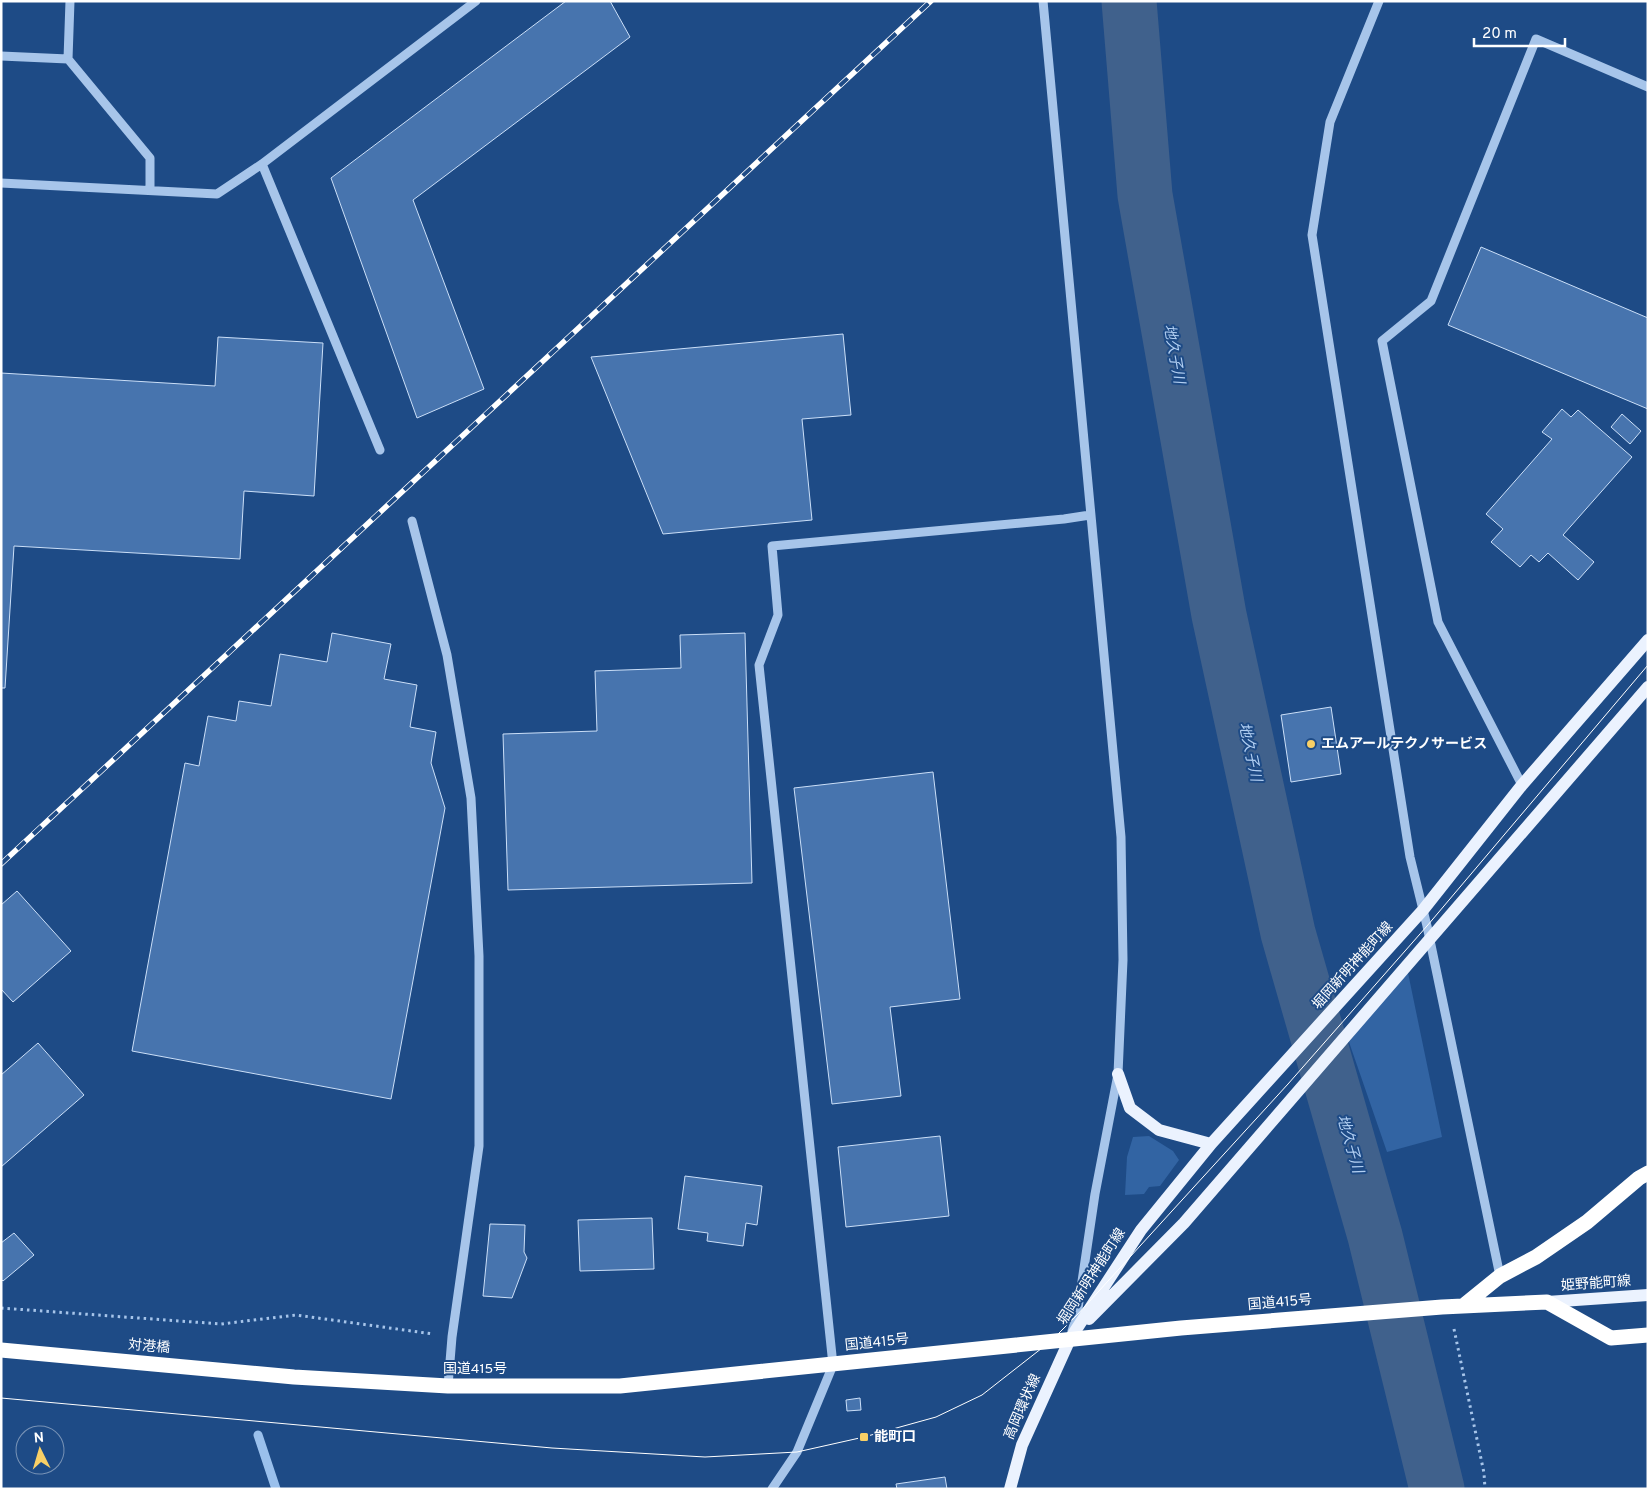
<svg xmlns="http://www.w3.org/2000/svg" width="1649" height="1490" font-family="Overpass,'Noto Sans JP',sans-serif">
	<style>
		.green { fill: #3264a3 }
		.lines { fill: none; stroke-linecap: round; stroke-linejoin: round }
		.stream { stroke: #9ac0ec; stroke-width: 9 }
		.river { stroke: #40618c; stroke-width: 55 }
		.building { fill: #4774ae; stroke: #cbdff8 }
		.path { stroke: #a7c5ea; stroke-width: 3; stroke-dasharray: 2.5 4; stroke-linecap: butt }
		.minor { stroke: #a7c5ea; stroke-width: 9 }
		.major { stroke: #ebf2fe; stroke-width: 12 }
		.highway { stroke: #fff; stroke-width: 15 }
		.tram { stroke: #fff; stroke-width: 1 }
		.rail-casing { stroke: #fff; stroke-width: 5.5 }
		.rail { stroke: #1e4b86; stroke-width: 4; stroke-dasharray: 11; stroke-linecap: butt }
		.poi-dot { fill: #f9d066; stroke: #1e4b86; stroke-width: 2 }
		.labels { text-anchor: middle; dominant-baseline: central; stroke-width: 4; stroke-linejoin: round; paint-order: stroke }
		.poi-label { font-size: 14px; font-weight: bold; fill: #fff; stroke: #1e4b86; text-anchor: start }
		.street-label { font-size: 14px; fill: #fff; stroke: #1e4b86 }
		.water-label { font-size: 15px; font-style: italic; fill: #b2cff2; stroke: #1e4b86 }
	</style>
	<rect width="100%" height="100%" fill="#1e4b86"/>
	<path class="green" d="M 1407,968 L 1442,1137 L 1387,1152 L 1349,1042 Z
		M 1149,1136 L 1173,1151 L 1179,1160 L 1160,1186 L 1149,1187 L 1144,1194 L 1125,1195 L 1127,1157 L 1133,1137 Z"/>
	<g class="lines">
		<path class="stream" d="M 258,1435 L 276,1489"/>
		<path class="river" d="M 1129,1 L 1145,195 L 1219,615 L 1288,933 L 1375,1236 L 1437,1489"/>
	</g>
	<path class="building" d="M 566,1 L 610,1 L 630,37 L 413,200 L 484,389 L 417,418 L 331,178 Z
		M 1481,247 L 1648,318 L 1648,409 L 1448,325 Z
		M 843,334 L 851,415 L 802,419 L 812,520 L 663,534 L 591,357 Z
		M 218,337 L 323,343 L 314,496 L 244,491 L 240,559 L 14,546 L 5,688 L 1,688 L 1,373 L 215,386 Z
		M 1562,409 L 1571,417 L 1578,410 L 1632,457 L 1563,535 L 1594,562 L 1578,580 L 1548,553 L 1539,562 L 1531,555 L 1520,567 L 1491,542 L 1503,529 L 1486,514 L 1552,439 L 1542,432 Z
		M 1622,414 L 1641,431 L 1630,444 L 1611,427 Z
		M 332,633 L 391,644 L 384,679 L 417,685 L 410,727 L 436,732 L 431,763 L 445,808 L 391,1099 L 132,1051 L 185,763 L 199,766 L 208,716 L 236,721 L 239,701 L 271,706 L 280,654 L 327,662 Z
		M 745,633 L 752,883 L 508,890 L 503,734 L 597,731 L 595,671 L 681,668 L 680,635 Z
		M 1331,707 L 1341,774 L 1291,782 L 1281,715 Z
		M 933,772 L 960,999 L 890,1007 L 901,1096 L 832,1104 L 794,788 Z
		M 17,891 L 71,951 L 13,1002 L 1,989 L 1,905 Z
		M 38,1043 L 84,1095 L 1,1167 L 1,1075 Z
		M 940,1136 L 949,1216 L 846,1227 L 838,1147 Z
		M 685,1176 L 762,1186 L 757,1225 L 746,1223 L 743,1246 L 707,1241 L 708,1233 L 678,1229 Z
		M 652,1218 L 654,1269 L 580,1271 L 578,1220 Z
		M 490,1224 L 525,1225 L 524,1252 L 527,1258 L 512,1298 L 483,1296 Z
		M 14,1233 L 34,1255 L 3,1281 L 1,1279 L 1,1243 Z
		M 860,1398 L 861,1410 L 847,1411 L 846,1400 Z
		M 945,1477 L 947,1489 L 897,1489 L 896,1484 Z"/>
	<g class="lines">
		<path class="path" d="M 1,1308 L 221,1324 L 296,1315 L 433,1334
			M 1454,1329 L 1484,1473 L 1485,1489"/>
		<path class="minor" d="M 1043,1 L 1121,837 L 1123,960 L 1118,1074 L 1095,1194 L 1077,1315 L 1072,1331
			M 1379,1 L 1330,122 L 1312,235 L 1410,857 L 1427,926 L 1500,1276
			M 1,56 L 68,59 L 150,158 L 150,190
			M 68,59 L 70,1
			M 262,164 L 380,450
			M 1,183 L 217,194 L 262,164 L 476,1
			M 412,521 L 447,655 L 471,798 L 479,956 L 479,1146 L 452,1337 L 448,1386
			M 1522,785 L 1438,622 L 1382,341 L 1431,301 L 1536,39 L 1648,87
			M 772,1489 L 797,1452 L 833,1365 L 759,665 L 778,615 L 772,546 L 1064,519 L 1090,515"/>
		<path class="major" d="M 1118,1074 L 1130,1108 L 1159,1130 L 1211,1144
			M 1547,1302 L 1648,1295
			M 1089,1319 L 1184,1223 L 1648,687
			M 1010,1489 L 1022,1445 L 1070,1339 L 1141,1230 L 1211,1144 L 1423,910 L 1522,785 L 1648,640"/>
		<path class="highway" d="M 1463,1306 L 1500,1276 L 1536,1257 L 1587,1222 L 1639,1178 L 1648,1173
			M 1,1350 L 294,1377 L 448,1386 L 620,1386 L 1181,1328 L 1442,1307 L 1547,1302 L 1611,1338 L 1648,1335"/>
		<path class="tram" d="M 1,1398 L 552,1448 L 705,1457 L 797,1452 L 864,1437 L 936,1417 L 982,1395 L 1051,1341 L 1077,1315 L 1288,1084 L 1427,926 L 1648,665"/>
		<g class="rail-casing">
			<path id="rail" d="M 1,864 L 931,1"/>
		</g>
		<use href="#rail" class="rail"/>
	</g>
	<g class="poi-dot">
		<circle cx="1311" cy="744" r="5"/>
		<rect x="859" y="1432" width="10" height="10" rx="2.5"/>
	</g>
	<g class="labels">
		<g class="poi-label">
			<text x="1321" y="744">エムアールテクノサービス</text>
			<text x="874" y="1437">能町口</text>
		</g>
		<g class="street-label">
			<text transform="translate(1353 966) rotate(-48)">堀岡新明神能町線</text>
			<text transform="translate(1092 1277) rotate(-57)">堀岡新明神能町線</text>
			<text transform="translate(1596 1284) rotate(-4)">姫野能町線</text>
			<text transform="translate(1280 1303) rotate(-5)">国道415号</text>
			<text transform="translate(877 1343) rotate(-6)">国道415号</text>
			<text transform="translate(149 1347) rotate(5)">対港橋</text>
			<text x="475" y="1369">国道415号</text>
			<text transform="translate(1023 1407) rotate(-66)">高岡環状線</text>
		</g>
		<g class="water-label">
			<text transform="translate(1173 354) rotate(80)">地久子川</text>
			<text transform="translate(1249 752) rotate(78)">地久子川</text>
			<text transform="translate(1349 1144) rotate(74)">地久子川</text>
		</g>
	</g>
	<rect width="1649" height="1490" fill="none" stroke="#ffffff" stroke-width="5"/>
	<g transform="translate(40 1450) rotate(355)"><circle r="24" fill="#1e4b86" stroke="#7893b6"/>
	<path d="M0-4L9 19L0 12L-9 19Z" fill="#f9d066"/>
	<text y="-8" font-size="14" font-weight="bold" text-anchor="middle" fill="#ffffff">N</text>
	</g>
	<path d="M1474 38v8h91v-8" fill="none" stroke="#ffffff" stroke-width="2.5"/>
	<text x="1482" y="38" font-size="15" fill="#ffffff" stroke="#1e4b86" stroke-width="4" paint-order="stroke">20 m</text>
</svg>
